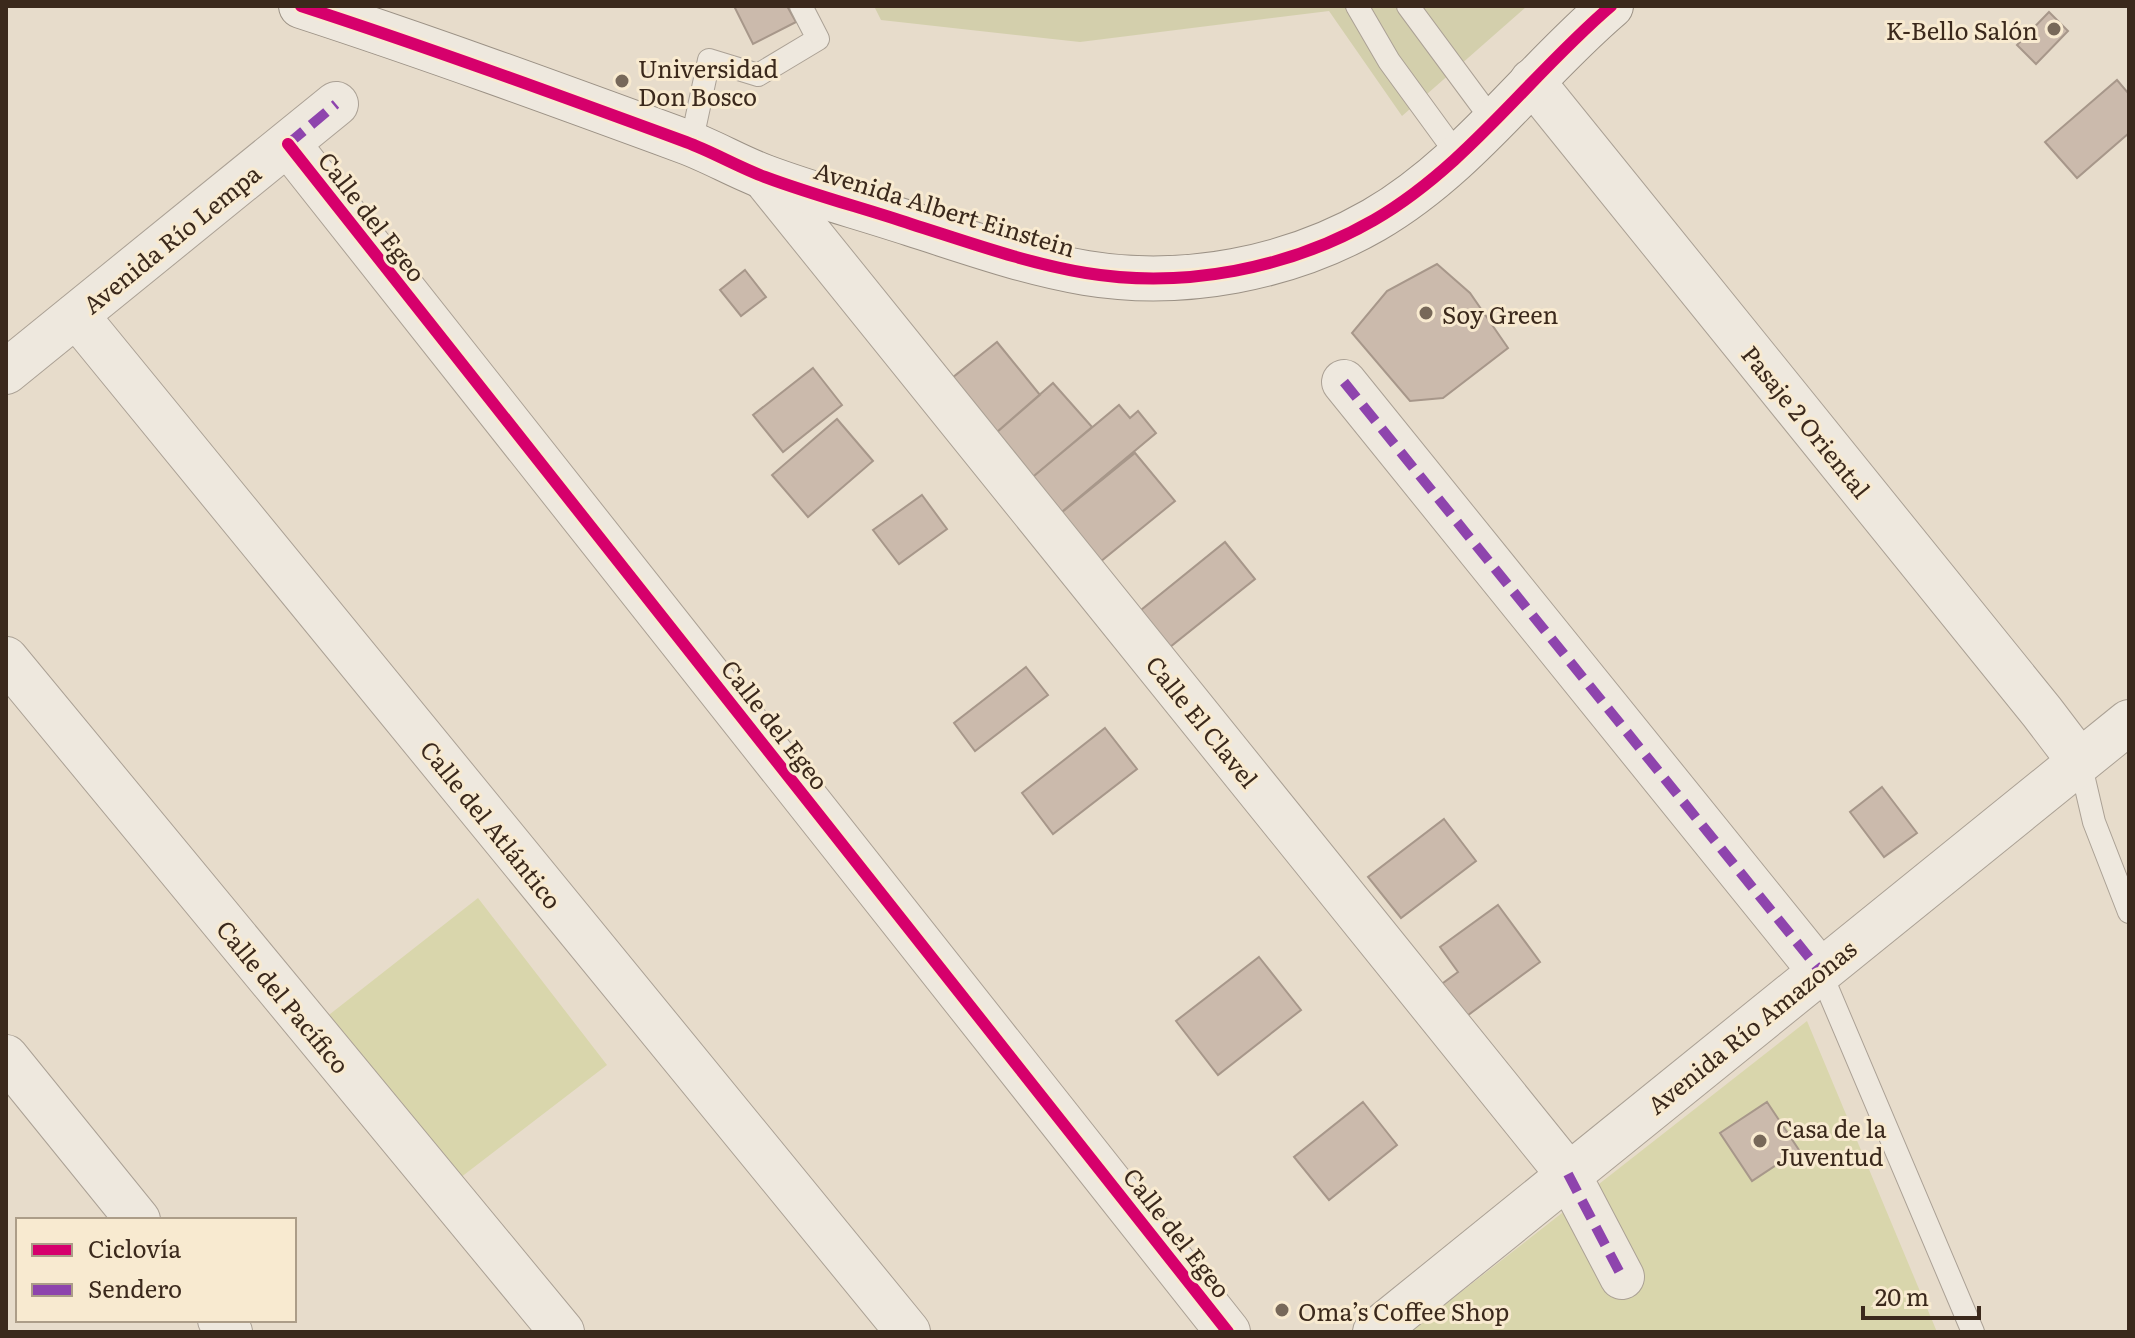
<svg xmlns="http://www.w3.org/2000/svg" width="2135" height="1338" font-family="Literata,serif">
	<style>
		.green { fill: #d9d6ac }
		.cemetery { fill: #d3cfac }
		.building { fill: #cbbaac; stroke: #a7978a; stroke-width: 2 }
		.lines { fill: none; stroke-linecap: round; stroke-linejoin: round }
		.lane-casing { stroke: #aba195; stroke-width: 24 }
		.street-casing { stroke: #aba195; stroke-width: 46 }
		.secondary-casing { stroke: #9b9185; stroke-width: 46 }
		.lane { stroke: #eee8de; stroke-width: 22 }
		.street { stroke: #eee8de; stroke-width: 44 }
		.secondary { stroke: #eee8de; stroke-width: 44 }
		.quiet { stroke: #8e44ad; stroke-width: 10; stroke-dasharray: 20 10; stroke-linecap: butt }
		.cycleway-casing { stroke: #f8ead0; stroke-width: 17 }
		.cycleway { stroke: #d6006c; stroke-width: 12 }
		.poi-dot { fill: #776859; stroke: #f8ead0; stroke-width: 3 }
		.labels { text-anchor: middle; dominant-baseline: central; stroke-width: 6; stroke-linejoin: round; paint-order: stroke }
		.poi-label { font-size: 24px; fill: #3b291c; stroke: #f8ead0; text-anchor: start }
		.street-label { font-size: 24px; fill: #3b291c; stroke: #f8ead0 }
	</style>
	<rect width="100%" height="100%" fill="#e7dccb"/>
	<path class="green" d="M 478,898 L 607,1065 L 443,1191 L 311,1029 Z
		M 1807,1021 L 1937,1332 L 1410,1332 Z"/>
	<path class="cemetery" d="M 874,6 L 1527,6 L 1402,116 L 1329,11 L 1080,42 L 881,20 Z"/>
	<path class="building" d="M 734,6 L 787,6 L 796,22 L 753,44 Z
		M 2049,12 L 2068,31 L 2036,64 L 2017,45 Z
		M 2117,80 L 2129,94 L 2129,133 L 2077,178 L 2045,142 Z
		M 1437,264 L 1470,293 L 1508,348 L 1443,398 L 1410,401 L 1352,333 L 1387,291 Z
		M 745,270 L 766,297 L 741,316 L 720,290 Z
		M 997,342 L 1040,395 L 996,433 L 952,378 Z
		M 813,368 L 842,405 L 783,452 L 753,415 Z
		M 1053,383 L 1092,427 L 1016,491 L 981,446 Z
		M 1119,405 L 1130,418 L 1138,411 L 1156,433 L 1045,526 L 1016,491 Z
		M 837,419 L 873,461 L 808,517 L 772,475 Z
		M 1135,453 L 1175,501 L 1084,575 L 1045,526 Z
		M 922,495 L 947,529 L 899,564 L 873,530 Z
		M 1225,542 L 1255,579 L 1155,659 L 1125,623 Z
		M 1026,667 L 1048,695 L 975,751 L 954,723 Z
		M 1105,728 L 1137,769 L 1053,834 L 1022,793 Z
		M 1882,787 L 1917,833 L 1884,857 L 1850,812 Z
		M 1444,819 L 1476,861 L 1401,918 L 1368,877 Z
		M 1498,905 L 1540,962 L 1452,1027 L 1428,994 L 1458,972 L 1440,947 Z
		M 1259,957 L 1301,1010 L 1218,1075 L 1176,1021 Z
		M 1363,1102 L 1397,1145 L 1329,1200 L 1294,1157 Z
		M 1767,1102 L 1799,1150 L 1752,1181 L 1720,1133 Z"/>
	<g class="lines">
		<g class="lane-casing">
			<path id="lane" d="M 1357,6 L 1389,61 L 1459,157
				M 1408,6 L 1493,121
				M 691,144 L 709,60 L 758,75 L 818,39 L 801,6
				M 2080,762 L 2094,822 L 2129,912
				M 1820,971 L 1973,1332"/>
		</g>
		<g class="street-casing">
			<path id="street" d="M 1532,81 L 2042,712 L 2080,762
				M 288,144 L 1228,1332
				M 764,177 L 1568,1174 L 1622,1277
				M 76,315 L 908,1332
				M 6,372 L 336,104
				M 1344,382 L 1820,971
				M 6,659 L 562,1332
				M 6,1057 L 138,1220
				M 220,1320 L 230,1332
				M 1375,1332 L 2129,722"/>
		</g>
		<g class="secondary-casing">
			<path id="secondary" d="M 301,6 C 430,48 558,95 686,142 C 713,152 738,167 765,177 C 813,195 863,208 911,224 C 968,242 1026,263 1086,273 C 1183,289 1289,269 1374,220 C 1467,166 1530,75 1611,6"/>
		</g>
		<use href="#lane" class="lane"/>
		<use href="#street" class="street"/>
		<use href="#secondary" class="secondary"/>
		<path class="quiet" d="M 288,144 L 336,104
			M 1344,382 L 1820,971
			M 1568,1174 L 1622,1277"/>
		<g class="cycleway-casing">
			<path id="cycleway" d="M 301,6 C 430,48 558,95 686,142 C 713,152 738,167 765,177 C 813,195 863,208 911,224 C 968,242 1026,263 1086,273 C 1183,289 1289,269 1374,220 C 1467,166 1530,75 1611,6
				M 288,144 L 1228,1332"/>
		</g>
		<use href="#cycleway" class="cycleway"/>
	</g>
	<g class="poi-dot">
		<circle cx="2054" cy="29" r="8"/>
		<circle cx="622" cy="81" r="8"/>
		<circle cx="1426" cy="313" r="8"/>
		<circle cx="1760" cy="1141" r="8"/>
		<circle cx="1282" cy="1310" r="8"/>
	</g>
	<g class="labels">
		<g class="poi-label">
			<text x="2038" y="29" text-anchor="end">K-Bello Salón</text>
			<text x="638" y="67">Universidad<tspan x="638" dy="28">Don Bosco</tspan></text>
			<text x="1442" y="313">Soy Green</text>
			<text x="1776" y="1127">Casa de la<tspan x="1776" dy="28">Juventud</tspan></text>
			<text x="1298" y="1310">Oma’s Coffee Shop</text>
		</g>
		<g class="street-label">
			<text transform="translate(945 208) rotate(17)">Avenida Albert Einstein</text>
			<text transform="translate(373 216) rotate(52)">Calle del Egeo</text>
			<text transform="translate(171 238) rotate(-39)">Avenida Río Lempa</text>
			<text transform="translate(1807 421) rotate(51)">Pasaje 2 Oriental</text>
			<text transform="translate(1203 721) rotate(51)">Calle El Clavel</text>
			<text transform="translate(776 724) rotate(52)">Calle del Egeo</text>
			<text transform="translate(492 824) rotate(51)">Calle del Atlántico</text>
			<text transform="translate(284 996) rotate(50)">Calle del Pacífico</text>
			<text transform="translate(1751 1026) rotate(-39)">Avenida Río Amazonas</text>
			<text transform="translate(1178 1232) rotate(52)">Calle del Egeo</text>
		</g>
	</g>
	<rect width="2135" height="1338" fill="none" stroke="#3b291c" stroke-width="16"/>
	<rect x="16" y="1218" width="280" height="104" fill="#f8ead0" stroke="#ac9d88" stroke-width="2"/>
	<rect x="32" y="1244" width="40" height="12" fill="#d6006c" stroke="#ac9d88" stroke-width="2"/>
	<text x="88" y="1258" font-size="24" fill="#3b291c">Ciclovía</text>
	<rect x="32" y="1284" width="40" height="12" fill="#8e44ad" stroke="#ac9d88" stroke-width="2"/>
	<text x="88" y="1298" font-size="24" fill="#3b291c">Sendero</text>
	<path d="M1863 1306v12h116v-12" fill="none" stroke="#3b291c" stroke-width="4"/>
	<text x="1875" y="1306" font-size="24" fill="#3b291c" stroke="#f8ead0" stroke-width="6" paint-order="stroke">20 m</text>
</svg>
